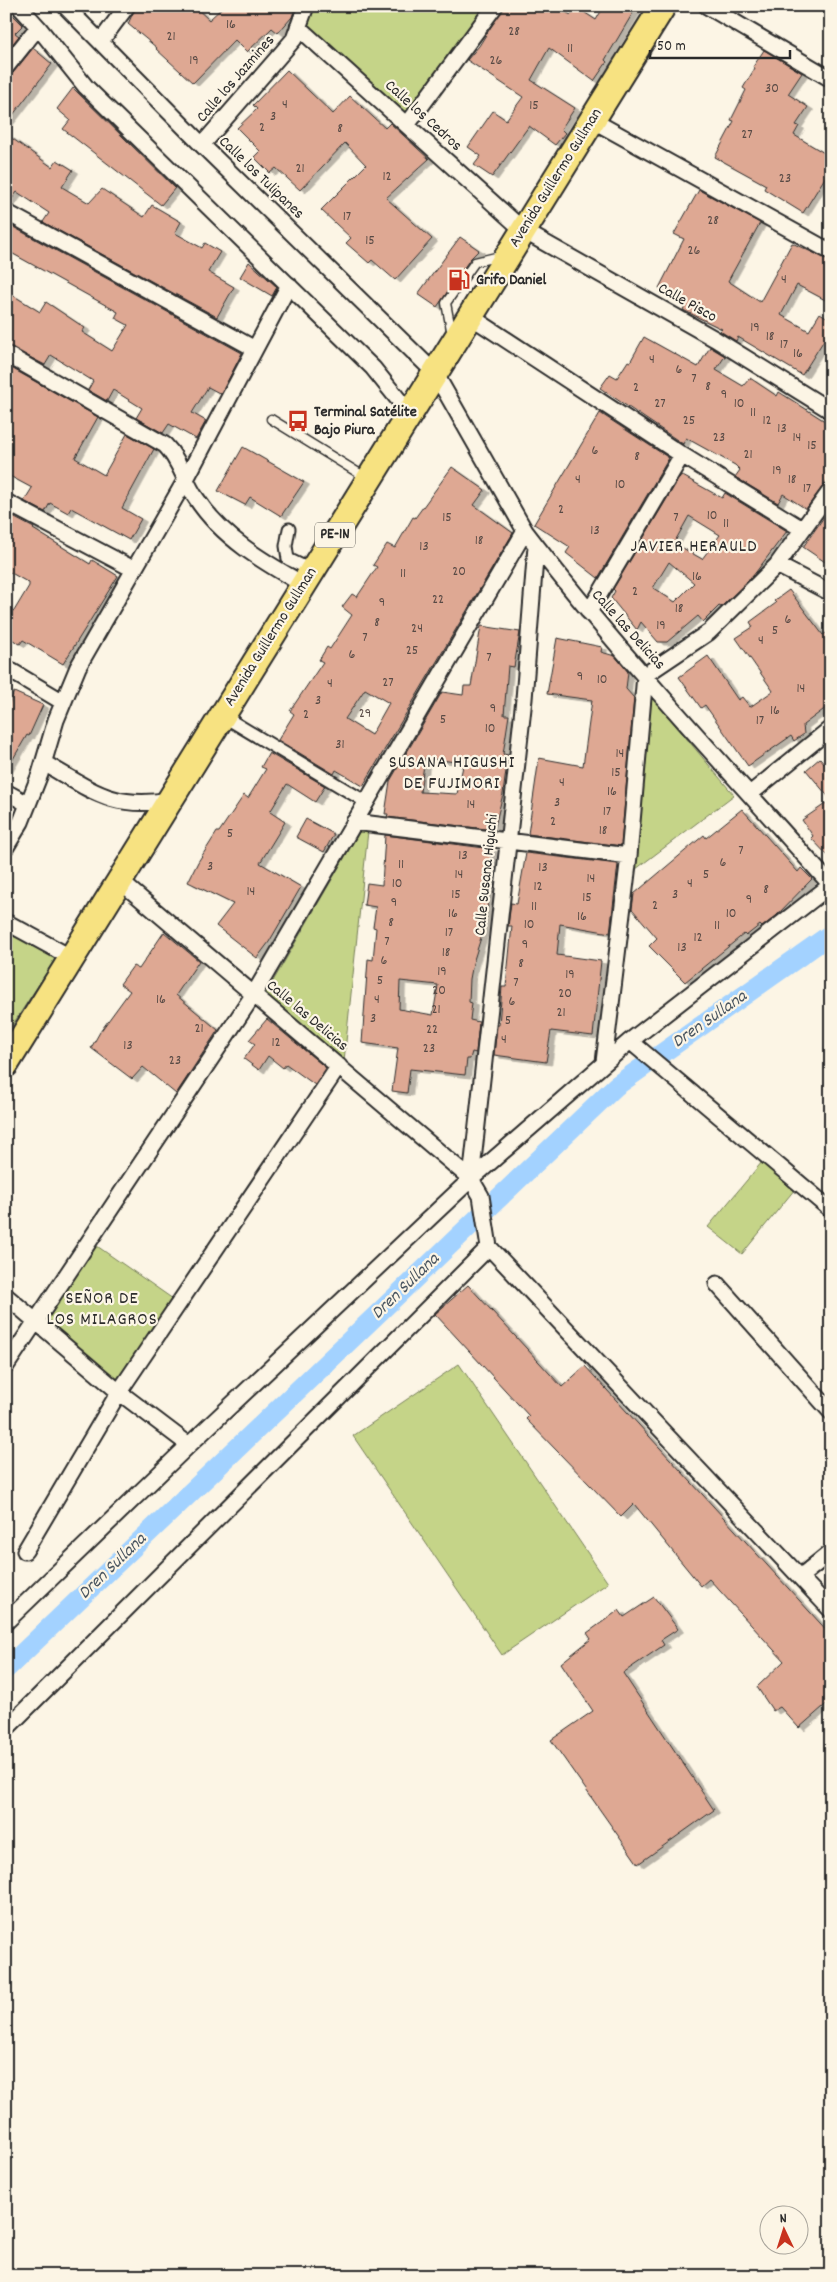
<svg xmlns="http://www.w3.org/2000/svg" width="837" height="2282" font-family="Dekko,sans-serif">
	<style>
		.green { fill: #c5d488; stroke: #78805a }
		.lines { fill: none; stroke-linecap: round; stroke-linejoin: round }
		.canal { stroke: #a3d2ff; stroke-width: 20 }
		.building { fill: #dea893; stroke: #2b2b2b; fill-rule: evenodd; filter: url(#shadow) }
		.service-casing { stroke: #2b2b2b; stroke-width: 11 }
		.pedestrian-casing { stroke: #2b2b2b; stroke-width: 15 }
		.minor-casing { stroke: #2b2b2b; stroke-width: 19 }
		.primary-casing { stroke: #2b2b2b; stroke-width: 29 }
		.service { stroke: #fcf5e5; stroke-width: 8 }
		.pedestrian { stroke: #fcf5e5; stroke-width: 11 }
		.minor { stroke: #fcf5e5; stroke-width: 15 }
		.primary { stroke: #f7e281; stroke-width: 25 }
		.labels { text-anchor: middle; dominant-baseline: central; stroke-width: 4.5; stroke-linejoin: round; paint-order: stroke }
		.number-label { font-size: 14px; fill: #584a45 }
		.shield { fill: #fcf5e5; stroke: #6a6863; stroke-width: 1 }
		.shield-label { font-size: 15px; font-weight: bold; fill: #2b2b2b }
		.street-label { font-size: 16px; fill: #2b2b2b; stroke: #fcf5e5 }
		.poi-label { font-size: 16px; font-weight: bold; fill: #2b2b2b; stroke: #fcf5e5; text-anchor: start }
		.neighbourhood-label { font-size: 18px; letter-spacing: 1px; fill: #2b2b2b; stroke: #fcf5e5 }
		.water-label { font-size: 18px; font-style: italic; fill: #495560; stroke: #fcf5e5 }
	</style>
	<defs>
		<filter id="shadow"><feDropShadow dx="5.5" dy="3" stdDeviation="0" flood-color="#0004"/></filter>
	</defs>
	<rect width="100%" height="100%" fill="#fcf5e5"/>
	<filter id="ink" filterUnits="userSpaceOnUse"><feTurbulence type="fractalNoise" baseFrequency=".02" numOctaves="2"/><feDisplacementMap in="SourceGraphic" scale="10" xChannelSelector="R" yChannelSelector="G"/><feConvolveMatrix kernelMatrix="1 2 1 2 8 2 1 2 1" color-interpolation-filters="sRGB"/></filter>
	<g filter="url(#ink)">
		<path class="green" d="M 314,6 L 484,6 L 406,113 L 307,24 Z
			M 650,695 L 734,795 L 636,869 Z
			M 360,831 L 368,831 L 344,1061 L 265,995 Z
			M 6,932 L 56,958 L 6,1035 Z
			M 762,1162 L 795,1189 L 742,1254 L 708,1227 Z
			M 94,1244 L 173,1299 L 119,1383 L 43,1321 Z
			M 459,1364 L 608,1583 L 502,1655 L 353,1436 Z"/>
		<g class="lines">
			<path class="canal" d="M 6,1669 L 616,1086 L 831,934"/>
		</g>
		<path class="building" d="M 136,6 L 194,6 L 209,20 L 224,6 L 283,6 L 294,11 L 292,17 L 278,33 L 272,28 L 247,52 L 235,40 L 193,83 L 156,49 L 157,48 L 128,24 Z
			M 504,6 L 554,6 L 571,15 L 576,7 L 596,20 L 604,6 L 637,6 L 605,60 L 607,62 L 594,81 L 549,48 L 531,80 L 575,108 L 561,129 L 565,133 L 555,145 L 529,126 L 492,177 L 474,165 L 481,156 L 468,147 L 493,111 L 506,120 L 523,97 L 467,60 L 479,46 Z
			M 6,8 L 23,25 L 15,33 L 19,36 L 6,52 Z
			M 33,48 L 52,64 L 6,124 L 6,76 L 13,73 Z
			M 764,50 L 802,73 L 788,94 L 808,107 L 796,125 L 799,126 L 794,135 L 831,157 L 831,168 L 803,213 L 764,189 L 766,185 L 715,157 L 734,121 L 731,120 L 746,90 L 743,88 L 755,68 L 753,67 Z
			M 287,70 L 333,114 L 350,96 L 385,128 L 390,123 L 429,159 L 386,198 L 432,239 L 395,280 L 372,260 L 369,263 L 346,243 L 351,238 L 321,210 L 366,165 L 345,143 L 300,190 L 276,168 L 270,173 L 254,157 L 260,151 L 237,128 L 257,109 L 253,105 Z
			M 73,88 L 175,188 L 161,205 L 63,129 L 70,120 L 57,109 Z
			M 6,134 L 52,167 L 57,160 L 73,170 L 62,187 L 89,203 L 102,189 L 144,217 L 152,205 L 181,222 L 175,233 L 202,248 L 205,243 L 220,252 L 208,272 L 234,287 L 217,317 L 43,222 L 49,213 L 17,192 L 9,203 L 6,203 Z
			M 699,190 L 760,223 L 728,281 L 760,302 L 792,243 L 831,261 L 831,303 L 797,285 L 781,315 L 809,331 L 820,313 L 831,320 L 831,329 L 802,375 L 738,337 L 736,341 L 720,331 L 722,329 L 683,310 L 687,302 L 659,288 L 684,239 L 674,234 Z
			M 6,223 L 242,353 L 221,394 L 208,387 L 192,413 L 206,421 L 196,439 L 169,424 L 163,433 L 136,418 L 142,408 L 113,390 L 107,401 L 88,390 L 93,381 L 51,355 L 45,365 L 6,345 L 6,291 L 40,312 L 46,302 L 85,328 L 82,332 L 112,351 L 128,325 L 115,318 L 118,312 L 6,250 Z
			M 460,237 L 479,250 L 470,259 L 437,307 L 418,294 Z
			M 249,262 L 277,287 L 272,296 L 240,277 Z
			M 644,337 L 698,367 L 710,347 L 725,356 L 716,370 L 743,386 L 750,378 L 777,396 L 779,392 L 831,425 L 831,475 L 806,509 L 783,494 L 778,503 L 735,477 L 740,470 L 735,465 L 686,438 L 683,444 L 600,388 L 610,374 L 617,378 L 628,361 L 630,362 Z
			M 6,365 L 98,417 L 75,458 L 104,475 L 127,434 L 154,449 L 122,508 L 141,519 L 129,540 L 71,508 L 68,513 L 50,503 L 45,512 L 24,501 L 32,488 L 6,474 Z
			M 600,413 L 669,458 L 598,578 L 566,553 L 570,547 L 534,524 Z
			M 243,447 L 304,482 L 281,516 L 250,497 L 245,505 L 218,491 Z
			M 452,467 L 485,490 L 474,505 L 513,533 L 363,786 L 336,770 L 334,774 L 278,740 L 294,714 L 290,711 L 323,662 L 319,660 L 327,647 L 330,649 L 352,615 L 342,607 L 352,594 L 357,597 L 377,567 L 373,565 L 387,544 L 395,548 L 413,517 L 415,518 ZM 365,689 L 389,703 L 371,735 L 345,719 Z
			M 681,475 L 722,498 L 725,493 L 787,531 L 753,576 L 721,607 L 719,606 L 703,622 L 698,616 L 667,642 L 658,642 L 641,622 L 637,630 L 611,598 L 615,591 L 613,589 ZM 689,516 L 720,535 L 702,559 L 674,543 ZM 669,562 L 694,583 L 675,602 L 653,588 Z
			M 831,507 L 831,566 L 803,547 Z
			M 13,517 L 34,528 L 33,529 L 90,564 L 92,560 L 118,576 L 63,664 L 23,640 L 20,644 L 6,636 L 6,606 L 14,611 L 29,586 L 29,583 L 6,570 L 6,528 Z
			M 789,590 L 823,635 L 831,630 L 831,704 L 803,725 L 804,734 L 794,741 L 791,736 L 748,766 L 705,705 L 701,708 L 679,677 L 708,656 L 738,700 L 742,697 L 750,707 L 773,691 L 736,638 L 753,627 L 750,622 L 776,603 L 774,601 Z
			M 481,626 L 520,632 L 514,667 L 508,666 L 504,715 L 509,715 L 503,754 L 508,755 L 503,794 L 494,830 L 387,817 L 388,814 L 385,814 L 390,781 L 442,692 L 463,695 L 464,686 L 471,686 ZM 425,758 L 456,762 L 455,764 L 463,766 L 457,794 L 420,792 Z
			M 557,638 L 602,647 L 601,652 L 615,656 L 628,672 L 626,689 L 634,698 L 621,846 L 528,834 L 539,758 L 583,766 L 592,700 L 547,694 Z
			M 14,692 L 43,705 L 29,736 L 27,735 L 6,771 L 6,710 Z
			M 269,753 L 325,786 L 315,802 L 287,784 L 270,812 L 285,822 L 260,863 L 301,887 L 269,942 L 257,958 L 216,926 L 233,904 L 188,882 L 198,862 L 217,832 L 219,832 L 244,795 L 248,798 L 266,769 L 261,767 Z
			M 820,758 L 831,771 L 831,800 L 806,770 Z
			M 831,800 L 831,859 L 811,838 L 813,836 L 802,820 Z
			M 742,809 L 798,872 L 801,868 L 812,879 L 776,916 L 762,927 L 760,925 L 746,936 L 744,934 L 685,982 L 649,946 L 657,938 L 632,909 L 634,894 L 704,835 L 706,838 Z
			M 306,819 L 334,834 L 324,852 L 296,837 Z
			M 385,835 L 492,849 L 487,889 L 490,889 L 485,925 L 473,963 L 470,979 L 469,1002 L 472,1003 L 470,1020 L 479,1022 L 476,1053 L 472,1052 L 470,1059 L 467,1059 L 465,1075 L 410,1069 L 407,1093 L 392,1091 L 398,1048 L 362,1043 L 368,959 L 373,960 L 376,928 L 373,927 L 376,907 L 364,905 L 367,883 L 382,885 ZM 400,981 L 438,985 L 433,1015 L 399,1009 Z
			M 526,853 L 618,864 L 610,933 L 560,924 L 557,955 L 601,961 L 593,1036 L 551,1031 L 546,1062 L 494,1055 L 497,1025 L 499,1025 L 502,987 L 506,987 L 512,926 L 508,926 L 511,903 L 517,904 Z
			M 164,932 L 199,961 L 176,995 L 218,1030 L 176,1094 L 143,1067 L 132,1079 L 91,1048 L 100,1032 L 130,991 L 120,984 L 133,966 L 139,969 Z
			M 267,1019 L 326,1068 L 315,1085 L 286,1064 L 283,1068 L 268,1056 L 259,1070 L 244,1059 L 255,1044 L 249,1040 Z
			M 468,1285 L 562,1387 L 585,1366 L 831,1635 L 831,1700 L 799,1728 L 780,1707 L 773,1711 L 757,1687 L 784,1661 L 709,1579 L 701,1586 L 634,1504 L 621,1517 L 526,1419 L 529,1416 L 435,1314 Z
			M 654,1597 L 678,1629 L 661,1640 L 664,1645 L 623,1673 L 714,1810 L 638,1864 L 551,1740 L 593,1711 L 561,1663 L 591,1639 L 587,1633 L 619,1610 L 624,1617 Z"/>
		<g class="lines">
			<g class="service-casing">
				<path id="service" d="M 452,335 L 446,303 L 475,262 L 500,256
					M 271,419 L 365,477"/>
			</g>
			<g class="pedestrian-casing">
				<path id="pedestrian" d="M 289,529 L 286,546 L 288,559 L 313,571
					M 223,716 L 366,802"/>
			</g>
			<g class="minor-casing">
				<path id="minor" d="M 19,6 L 38,27 L 86,87 L 373,368 L 410,414
					M 65,6 L 202,145 L 435,373 L 525,531 C 619,654 727,768 831,885
					M 707,6 L 831,79
					M 298,27 L 524,231 L 715,339 L 831,411
					M 101,41 L 127,6
					M 6,67 L 38,27
					M 592,120 L 831,252
					M 407,125 L 495,6
					M 202,145 L 294,39 L 306,6
					M 6,212 L 255,349
					M 470,316 L 682,455 L 802,529
					M 6,354 L 165,445 C 180,460 184,481 196,498 C 222,538 264,562 304,585
					M 6,502 L 133,569
					M 777,565 L 831,593
					M 589,612 L 682,455
					M 6,668 L 63,702
					M 44,763 C 93,791 112,810 171,800
					M 6,792 L 28,804
					M 750,794 L 831,728
					M 354,822 L 629,856
					M 6,847 L 21,822 L 40,774 L 56,720 L 78,667 L 186,479 L 289,285
					M 120,881 L 471,1179 L 481,1196 L 489,1247 L 831,1610
					M 6,922 L 72,958
					M 630,1041 L 831,1210
					M 604,1062 L 629,856 L 645,675 L 709,632 L 777,565 L 831,490
					M 471,1179 L 524,699 L 536,546
					M 717,1284 L 831,1412
					M 6,1296 L 119,1392 L 189,1445
					M 6,1366 L 254,994 L 525,531
					M 25,1551 L 119,1392 L 339,1066
					M 800,1577 L 831,1552
					M 6,1622 L 189,1445 L 471,1179 L 630,1041 L 831,885
					M 6,1729 L 489,1247"/>
			</g>
			<g class="primary-casing">
				<path id="primary" d="M 6,1064 L 663,6"/>
			</g>
			<use href="#service" class="service"/>
			<use href="#pedestrian" class="pedestrian"/>
			<use href="#minor" class="minor"/>
			<use href="#primary" class="primary"/>
		</g>
	</g>
	<defs>
		<g id="fuel-bare" transform="scale(1.725)"><path d="M-5.5-6h7V0h2V4h1.3V-2.5L3-4.5l.8-.8L6-3V5H2.5V1h-1V6h-7ZM-4.2-4.7v3.2H.2V-4.7Z" fill="#c8321e" stroke="#fcf5e5" stroke-width="2.5" paint-order="stroke"/></g>
		<g id="bus-bare" transform="scale(1.725)"><path d="M-5-6H5V4H4V6H2V4H-2V6H-4V4H-5ZM-3.5-4V0h7V-4ZM-3.5 1.2v1.5H-2V1.2ZM2 1.2v1.5H3.5V1.2Z" fill="#c8321e" stroke="#fcf5e5" stroke-width="2.5" paint-order="stroke"/></g>
	</defs>
	<g fill-rule="evenodd">
		<use href="#fuel-bare" x="459" y="280"/>
		<use href="#bus-bare" x="298" y="421"/>
	</g>
	<g class="labels">
		<g class="number-label">
			<text x="231" y="25">16</text>
			<text x="514" y="32">28</text>
			<text x="171" y="37">21</text>
			<text x="570" y="49">11</text>
			<text x="194" y="61">19</text>
			<text x="496" y="61">26</text>
			<text x="772" y="89">30</text>
			<text x="285" y="105">4</text>
			<text x="534" y="106">15</text>
			<text x="273" y="117">3</text>
			<text x="262" y="128">2</text>
			<text x="340" y="129">8</text>
			<text x="747" y="135">27</text>
			<text x="300" y="169">21</text>
			<text x="387" y="177">12</text>
			<text x="785" y="179">23</text>
			<text x="347" y="217">17</text>
			<text x="713" y="221">28</text>
			<text x="370" y="241">15</text>
			<text x="694" y="251">26</text>
			<text x="784" y="280">4</text>
			<text x="755" y="328">19</text>
			<text x="770" y="337">18</text>
			<text x="784" y="345">17</text>
			<text x="798" y="354">16</text>
			<text x="652" y="360">4</text>
			<text x="679" y="370">6</text>
			<text x="694" y="379">7</text>
			<text x="708" y="387">8</text>
			<text x="636" y="388">2</text>
			<text x="724" y="395">9</text>
			<text x="660" y="404">27</text>
			<text x="739" y="404">10</text>
			<text x="753" y="413">11</text>
			<text x="689" y="421">25</text>
			<text x="767" y="421">12</text>
			<text x="782" y="429">13</text>
			<text x="719" y="438">23</text>
			<text x="797" y="438">14</text>
			<text x="812" y="446">15</text>
			<text x="595" y="451">6</text>
			<text x="748" y="455">21</text>
			<text x="637" y="457">8</text>
			<text x="777" y="471">19</text>
			<text x="578" y="480">4</text>
			<text x="792" y="480">18</text>
			<text x="620" y="485">10</text>
			<text x="807" y="489">17</text>
			<text x="561" y="510">2</text>
			<text x="712" y="516">10</text>
			<text x="447" y="518">15</text>
			<text x="676" y="518">7</text>
			<text x="726" y="524">11</text>
			<text x="595" y="531">13</text>
			<text x="479" y="541">18</text>
			<text x="424" y="547">13</text>
			<text x="459" y="572">20</text>
			<text x="403" y="574">11</text>
			<text x="697" y="577">16</text>
			<text x="635" y="592">2</text>
			<text x="438" y="600">22</text>
			<text x="382" y="603">9</text>
			<text x="679" y="609">18</text>
			<text x="788" y="620">6</text>
			<text x="377" y="623">8</text>
			<text x="661" y="626">19</text>
			<text x="417" y="629">24</text>
			<text x="775" y="631">5</text>
			<text x="365" y="638">7</text>
			<text x="761" y="641">4</text>
			<text x="412" y="651">25</text>
			<text x="352" y="655">6</text>
			<text x="489" y="658">7</text>
			<text x="580" y="677">9</text>
			<text x="602" y="680">10</text>
			<text x="388" y="683">27</text>
			<text x="330" y="684">4</text>
			<text x="801" y="689">14</text>
			<text x="318" y="701">3</text>
			<text x="493" y="709">9</text>
			<text x="775" y="711">16</text>
			<text x="365" y="714">29</text>
			<text x="306" y="715">2</text>
			<text x="443" y="720">5</text>
			<text x="760" y="721">17</text>
			<text x="490" y="729">10</text>
			<text x="340" y="745">31</text>
			<text x="620" y="754">14</text>
			<text x="616" y="773">15</text>
			<text x="562" y="783">4</text>
			<text x="612" y="792">16</text>
			<text x="557" y="803">3</text>
			<text x="471" y="805">14</text>
			<text x="607" y="812">17</text>
			<text x="553" y="822">2</text>
			<text x="603" y="831">18</text>
			<text x="230" y="834">5</text>
			<text x="741" y="851">7</text>
			<text x="463" y="856">13</text>
			<text x="723" y="863">6</text>
			<text x="401" y="865">11</text>
			<text x="210" y="867">3</text>
			<text x="543" y="868">13</text>
			<text x="459" y="875">14</text>
			<text x="706" y="875">5</text>
			<text x="591" y="879">14</text>
			<text x="397" y="884">10</text>
			<text x="690" y="884">4</text>
			<text x="538" y="887">12</text>
			<text x="766" y="890">8</text>
			<text x="251" y="892">14</text>
			<text x="456" y="895">15</text>
			<text x="675" y="895">3</text>
			<text x="587" y="898">15</text>
			<text x="749" y="900">9</text>
			<text x="394" y="903">9</text>
			<text x="655" y="906">2</text>
			<text x="534" y="907">11</text>
			<text x="453" y="914">16</text>
			<text x="731" y="914">10</text>
			<text x="582" y="917">16</text>
			<text x="391" y="923">8</text>
			<text x="529" y="925">10</text>
			<text x="717" y="926">11</text>
			<text x="449" y="933">17</text>
			<text x="698" y="938">12</text>
			<text x="387" y="942">7</text>
			<text x="525" y="945">9</text>
			<text x="682" y="948">13</text>
			<text x="446" y="953">18</text>
			<text x="384" y="961">6</text>
			<text x="521" y="964">8</text>
			<text x="442" y="972">19</text>
			<text x="570" y="975">19</text>
			<text x="380" y="981">5</text>
			<text x="516" y="983">7</text>
			<text x="439" y="991">20</text>
			<text x="565" y="994">20</text>
			<text x="161" y="1000">16</text>
			<text x="377" y="1000">4</text>
			<text x="512" y="1002">6</text>
			<text x="436" y="1010">21</text>
			<text x="561" y="1013">21</text>
			<text x="373" y="1019">3</text>
			<text x="508" y="1021">5</text>
			<text x="199" y="1029">21</text>
			<text x="432" y="1030">22</text>
			<text x="504" y="1040">4</text>
			<text x="276" y="1043">12</text>
			<text x="128" y="1046">13</text>
			<text x="429" y="1049">23</text>
			<text x="175" y="1061">23</text>
		</g>
		<rect class="shield" x="315" y="522.5" width="40" height="25" rx="4"/>
		<g class="shield-label">
			<text x="335" y="535">PE-1N</text>
		</g>
		<g class="street-label">
			<text transform="translate(236 79) rotate(-49)">Calle los Jazmines</text>
			<text transform="translate(423 116) rotate(42)">Calle los Cedros</text>
			<text transform="translate(261 178) rotate(44)">Calle los Tulipanes</text>
			<text transform="translate(556 178) rotate(-58)">Avenida Guillermo Gullman</text>
			<text transform="translate(687 303) rotate(29)">Calle Pisco</text>
			<text transform="translate(628 630) rotate(48)">Calle las Delicias</text>
			<text transform="translate(271 637) rotate(-58)">Avenida Guillermo Gullman</text>
			<text transform="translate(487 875) rotate(-84)">Calle Susana Higuchi</text>
			<text transform="translate(307 1016) rotate(40)">Calle las Delicias</text>
		</g>
		<g class="poi-label">
			<text x="476" y="280">Grifo Daniel</text>
			<text x="314" y="412">Terminal Satélite<tspan x="314" dy="18">Bajo Piura</tspan></text>
		</g>
		<g class="neighbourhood-label">
			<text x="694" y="547">JAVIER HERAULD</text>
			<text x="452" y="763">SUSANA HIGUSHI<tspan x="452" dy="21">DE FUJIMORI</tspan></text>
			<text x="102" y="1299">SEÑOR DE<tspan x="102" dy="21">LOS MILAGROS</tspan></text>
		</g>
		<g class="water-label">
			<text transform="translate(710 1020) rotate(-35)">Dren Sullana</text>
			<text transform="translate(406 1287) rotate(-44)">Dren Sullana</text>
			<text transform="translate(113 1567) rotate(-44)">Dren Sullana</text>
		</g>
	</g>
	<rect width="837" height="2282" fill="none" stroke="#fcf5e5" stroke-width="25"/>
	<rect x="12" y="12" width="812" height="2257" fill="none" stroke="#2b2b2b" stroke-width="2" filter="url(#ink)"/>
	<g transform="translate(784 2230) rotate(356)"><circle r="24" fill="#fcf5e5" stroke="#a8a49b"/>
	<path d="M0-4L9 19L0 12L-9 19Z" fill="#c8321e"/>
	<text y="-8" font-size="14" font-weight="bold" text-anchor="middle" fill="#2b2b2b">N</text>
	</g>
	<path d="M650 50v8h140v-8" fill="none" stroke="#2b2b2b" stroke-width="2.5"/>
	<text x="657" y="50" font-size="15" fill="#2b2b2b" stroke="#fcf5e5" stroke-width="4" paint-order="stroke">50 m</text>
</svg>
